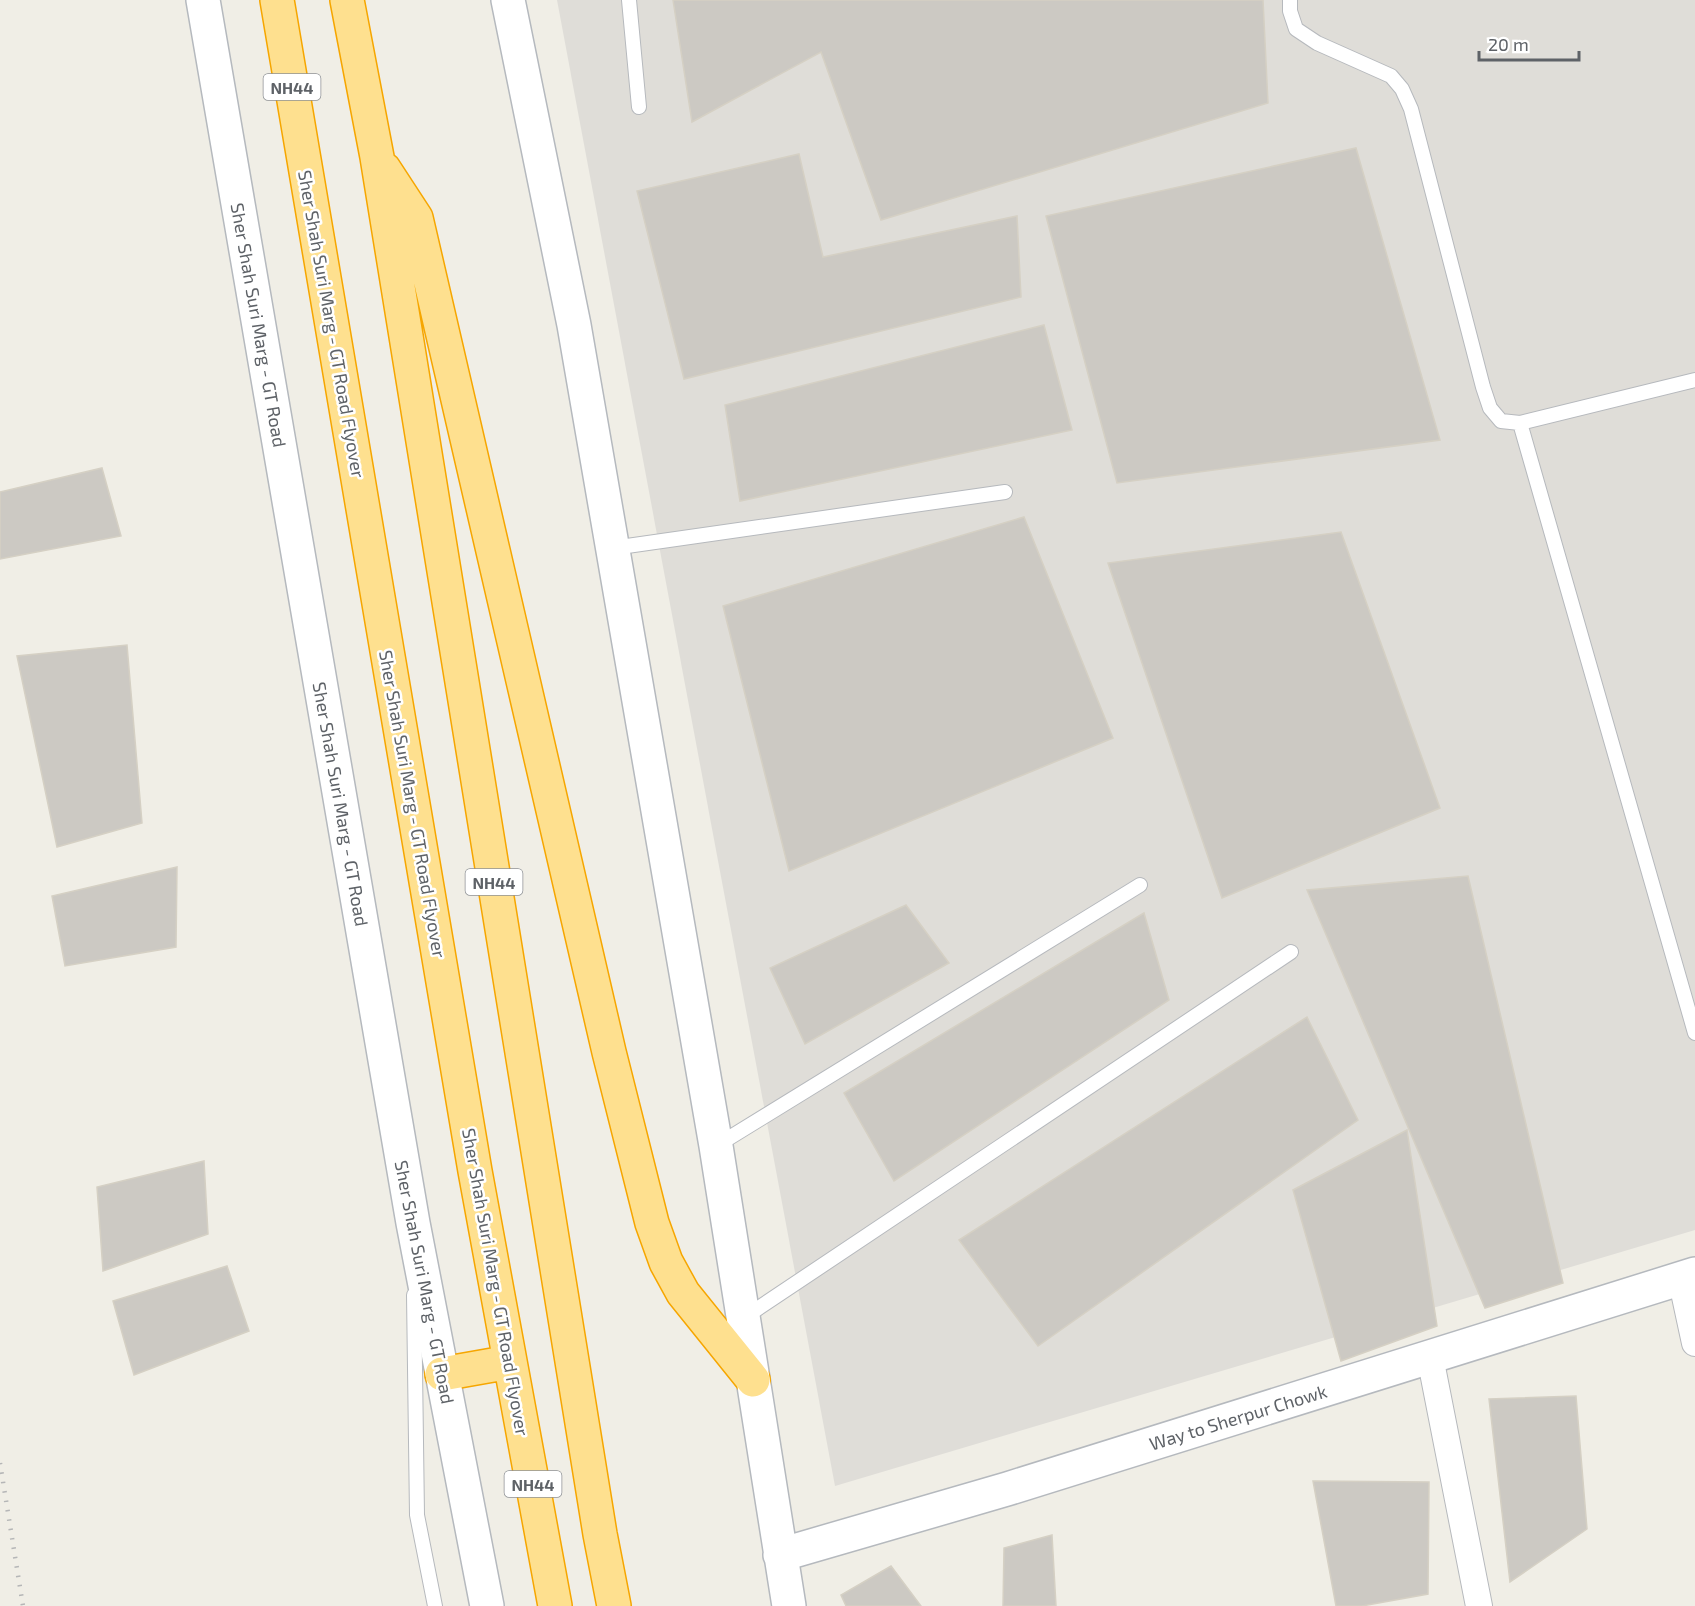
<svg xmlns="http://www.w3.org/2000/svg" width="1695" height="1606" font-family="'Exo 2',sans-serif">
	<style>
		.industrial { fill: #dfddd8 }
		.building { fill: #ccc9c3; stroke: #d5d0c4; stroke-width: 1.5 }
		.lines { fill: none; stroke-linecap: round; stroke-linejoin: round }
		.lane-casing { stroke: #b6b9bd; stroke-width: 16 }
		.street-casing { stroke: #b6b9bd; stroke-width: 28 }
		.secondary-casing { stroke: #b5b9be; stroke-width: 36 }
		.highway-casing { stroke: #f6a600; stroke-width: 36 }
		.lane { stroke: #fff; stroke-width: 14 }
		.street { stroke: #fff; stroke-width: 26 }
		.secondary { stroke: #fff; stroke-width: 33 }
		.highway { stroke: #fee08f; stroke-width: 33 }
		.rail { stroke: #b5b6b7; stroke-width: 4.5; stroke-dasharray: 1.5 8; stroke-linecap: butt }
		.labels { text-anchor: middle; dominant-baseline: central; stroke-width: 5; stroke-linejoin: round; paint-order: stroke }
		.shield { fill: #fff; stroke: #8e9195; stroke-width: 1.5 }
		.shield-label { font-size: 16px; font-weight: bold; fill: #5e6267 }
		.street-label { font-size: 18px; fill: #5e6267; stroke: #fff }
	</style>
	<rect width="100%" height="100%" fill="#f0eee6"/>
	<path class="industrial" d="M 557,0 L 1695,0 L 1695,1230 L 835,1486 Z"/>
	<path class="building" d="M 673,0 L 1263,0 L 1268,103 L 881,220 L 821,52 L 692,122 Z
		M 1356,148 L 1440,440 L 1117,483 L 1046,216 Z
		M 799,154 L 823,257 L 1017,216 L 1021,297 L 684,379 L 637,191 Z
		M 1044,325 L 1072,430 L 740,501 L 725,405 Z
		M 102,468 L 121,536 L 0,559 L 0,492 Z
		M 1024,517 L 1113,738 L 789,871 L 723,606 Z
		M 1341,532 L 1440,808 L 1222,898 L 1108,563 Z
		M 127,645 L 142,823 L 57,847 L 17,656 Z
		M 177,867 L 176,947 L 65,966 L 52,896 Z
		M 1468,876 L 1563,1283 L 1485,1308 L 1307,890 Z
		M 906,905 L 949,963 L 805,1044 L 770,968 Z
		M 1144,913 L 1169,1000 L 894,1181 L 844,1093 Z
		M 1307,1017 L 1358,1120 L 1038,1346 L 959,1240 Z
		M 1407,1130 L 1437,1326 L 1341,1361 L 1293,1190 Z
		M 204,1161 L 208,1234 L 103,1271 L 97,1187 Z
		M 227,1266 L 249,1331 L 134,1375 L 113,1301 Z
		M 1576,1396 L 1587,1529 L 1510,1582 L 1489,1399 Z
		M 1313,1481 L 1429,1482 L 1428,1594 L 1362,1606 L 1336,1606 Z
		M 1052,1535 L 1056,1606 L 1003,1606 L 1004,1548 Z
		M 891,1566 L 921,1606 L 846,1606 L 841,1595 Z"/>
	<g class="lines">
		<g class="lane-casing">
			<path id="lane" d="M 629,0 L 639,107
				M 1290,0 L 1290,11 L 1296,29 L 1317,43 L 1391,76 L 1402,89 L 1411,109 L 1483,387 L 1490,408 L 1501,421 L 1520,423 L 1695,380
				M 1520,423 L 1695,1033
				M 613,548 L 1005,492
				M 716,1146 L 1140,885
				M 414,1295 L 417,1515 L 435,1606
				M 745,1317 L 1291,952"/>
		</g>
		<g class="street-casing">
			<path id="street" d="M 1681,1278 L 1695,1343
				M 1430,1357 L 1479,1606"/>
		</g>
		<g class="secondary-casing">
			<path id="secondary" d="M 203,0 L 413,1223 L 487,1606
				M 508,0 L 574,325 L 716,1146 L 789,1606
				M 780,1555 L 1007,1489 L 1695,1274"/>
		</g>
		<g class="highway-casing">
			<path id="highway" d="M 277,0 L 475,1171 L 555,1606
				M 347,0 L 377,157 L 600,1534 L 614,1606
				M 384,169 L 416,218 L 609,1052 L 652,1223 L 666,1262 L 683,1293 L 753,1380
				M 442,1374 L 510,1362"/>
		</g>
		<use href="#lane" class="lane"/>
		<use href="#street" class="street"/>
		<use href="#secondary" class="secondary"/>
		<use href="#highway" class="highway"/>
		<path class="rail" d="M 0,1463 L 23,1606"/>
	</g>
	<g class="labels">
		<g class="shield">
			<rect x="263.5" y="74" width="57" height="26" rx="4.5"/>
			<rect x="465.5" y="869" width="57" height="26" rx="4.5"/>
			<rect x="504.5" y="1471" width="57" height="26" rx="4.5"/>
		</g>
		<g class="shield-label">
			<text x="292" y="87">NH44</text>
			<text x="494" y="882">NH44</text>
			<text x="533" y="1484">NH44</text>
		</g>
		<g class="street-label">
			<text transform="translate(332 324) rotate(80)">Sher Shah Suri Marg - GT Road Flyover</text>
			<text transform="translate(259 325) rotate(80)">Sher Shah Suri Marg - GT Road</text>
			<text transform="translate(341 804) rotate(80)">Sher Shah Suri Marg - GT Road</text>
			<text transform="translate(413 804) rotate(80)">Sher Shah Suri Marg - GT Road Flyover</text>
			<text transform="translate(425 1282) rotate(79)">Sher Shah Suri Marg - GT Road</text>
			<text transform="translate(496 1282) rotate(80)">Sher Shah Suri Marg - GT Road Flyover</text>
			<text transform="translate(1238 1417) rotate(-17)">Way to Sherpur Chowk</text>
		</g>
	</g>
	<path d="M1479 51v9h100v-9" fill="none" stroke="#5e6267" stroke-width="3"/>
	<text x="1488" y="51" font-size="18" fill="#5e6267" stroke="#ffffff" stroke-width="4.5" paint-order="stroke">20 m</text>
</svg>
